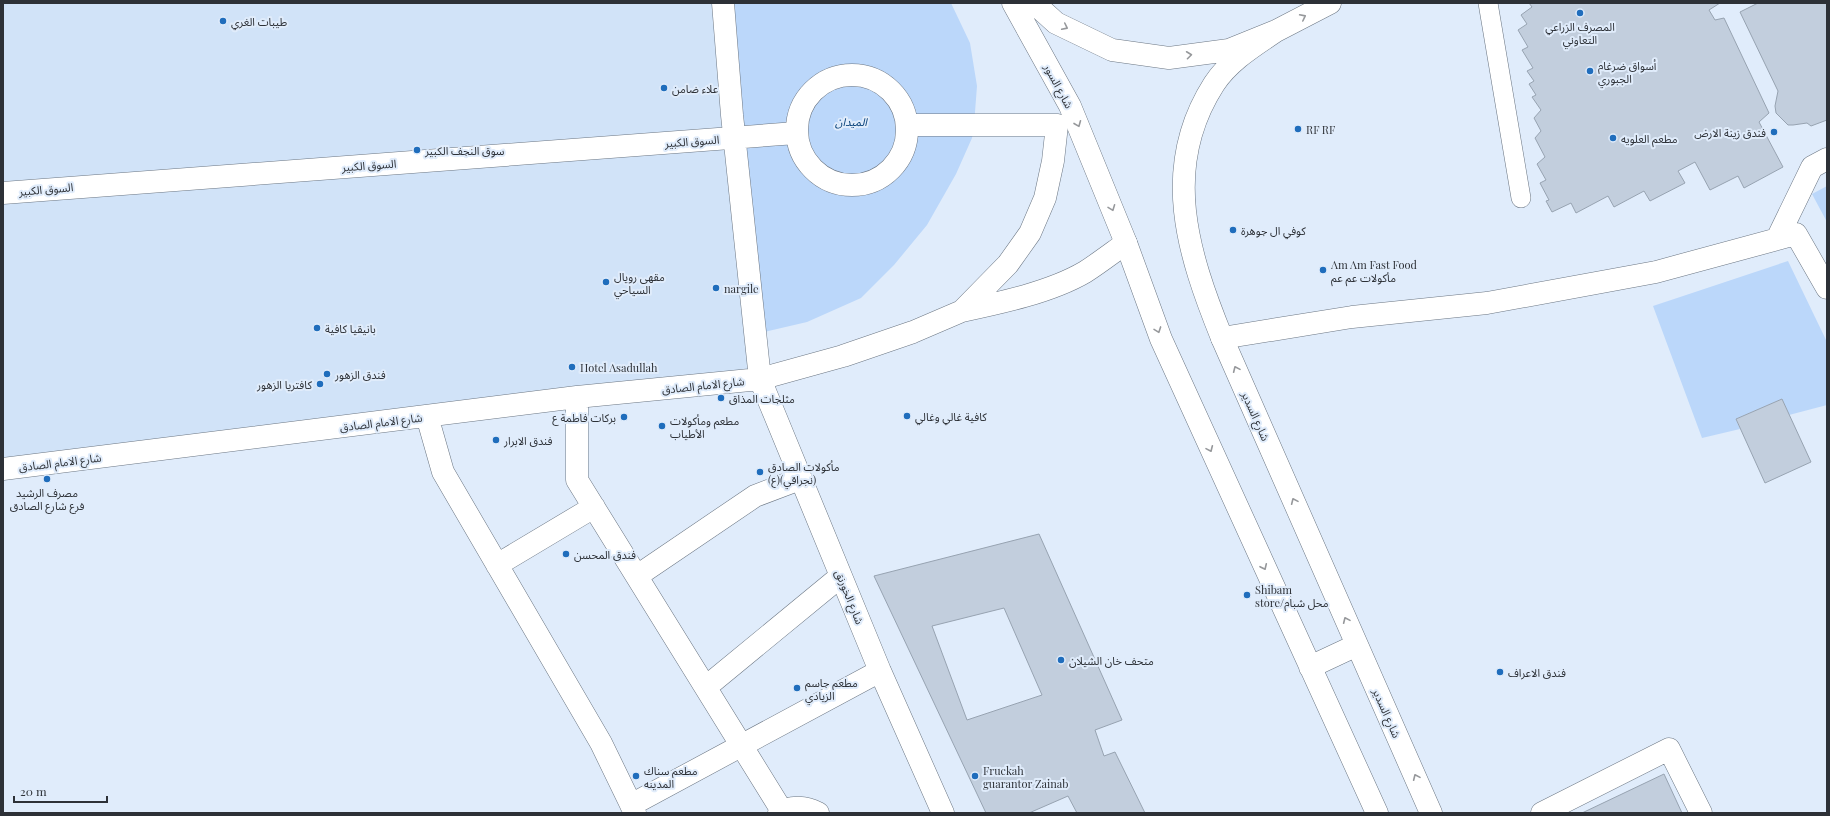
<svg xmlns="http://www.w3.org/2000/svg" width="1830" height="816" font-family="'Playfair Display','Noto Sans Arabic',serif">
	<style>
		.built { fill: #d1e3f8 }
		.green { fill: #bbd7fa }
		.building { fill: #c2cedd; stroke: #97a3b1; fill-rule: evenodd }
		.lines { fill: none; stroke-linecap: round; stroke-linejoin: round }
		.lane-casing { stroke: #6b7683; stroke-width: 20 }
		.street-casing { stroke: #6b7683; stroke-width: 23 }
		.secondary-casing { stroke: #6b7683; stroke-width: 23 }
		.lane { stroke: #fff; stroke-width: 19 }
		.street { stroke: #fff; stroke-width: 22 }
		.secondary { stroke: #fff; stroke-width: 22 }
		.oneway { stroke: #96989b }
		.poi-dot { fill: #1f6dbc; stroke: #e0ecfb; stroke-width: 1.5 }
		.labels { text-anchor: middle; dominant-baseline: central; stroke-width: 4; stroke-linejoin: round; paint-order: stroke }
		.poi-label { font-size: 11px; fill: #2d3137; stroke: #e0ecfb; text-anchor: start }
		.street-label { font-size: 11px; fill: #2d3137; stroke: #e0ecfb }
		.park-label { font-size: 11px; font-style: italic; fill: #074179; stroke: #e0ecfb }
	</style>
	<rect width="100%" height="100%" fill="#e0ecfb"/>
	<path class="built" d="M 3,3 L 724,3 L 760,379 L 3,469 Z"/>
	<path class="green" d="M 723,3 L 951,3 L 970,43 L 977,86 L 974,125 L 972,138 L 956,174 L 927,225 L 894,265 L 861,298 L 807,322 L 755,334 Z
		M 1827,186 L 1827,222 L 1812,194 Z
		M 1788,261 L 1827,342 L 1827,405 L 1789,415 L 1782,399 L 1736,419 L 1740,429 L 1702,438 L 1653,306 Z"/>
	<path class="building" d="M 1529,3 L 1720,3 L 1709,10 L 1715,20 L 1724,18 L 1769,113 L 1759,122 L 1783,167 L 1744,188 L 1738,176 L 1710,190 L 1695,162 L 1678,171 L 1685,183 L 1650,201 L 1644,191 L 1614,207 L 1608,196 L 1576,213 L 1571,203 L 1552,212 L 1546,201 L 1549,200 L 1540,183 L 1546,180 L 1537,164 L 1545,157 L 1535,138 L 1541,131 L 1534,118 L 1541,110 L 1532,97 L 1536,95 L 1529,84 L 1534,81 L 1527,71 L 1533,68 L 1522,50 L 1528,47 L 1518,30 L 1527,24 L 1521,15 L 1532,7 Z
		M 1758,3 L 1827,3 L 1827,120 L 1811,126 L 1807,123 L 1793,125 L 1788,125 L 1776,113 L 1775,106 L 1778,91 L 1740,12 Z
		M 1782,399 L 1811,462 L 1765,483 L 1736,419 Z
		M 1039,534 L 1122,720 L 1095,730 L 1104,756 L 1115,752 L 1145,813 L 1077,813 L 1068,796 L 1029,813 L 986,813 L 874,576 ZM 1004,608 L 1042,695 L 967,720 L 932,626 Z
		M 1664,774 L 1682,813 L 1582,813 Z"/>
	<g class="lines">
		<g class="lane-casing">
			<path id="lane" d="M 1488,3 L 1521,198"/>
		</g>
		<g class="street-casing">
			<path id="street" d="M 723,3 L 732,115 L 760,379 L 880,671 L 943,813
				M797 130a55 55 0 1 1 110 0a55 55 0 1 1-110 0Z
				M 3,193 L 796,133
				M 1777,239 L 1812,167 L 1827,159
				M 962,311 C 1000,303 1051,292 1085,272 C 1099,263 1112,253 1126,243
				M 1222,338 L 1352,317 L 1487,303 L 1656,272 L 1796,234 L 1827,288
				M 577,397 L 577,480 L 782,811
				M 427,416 L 443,472 L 601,743 L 635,813
				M 3,469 L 577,397 L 760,379 L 843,356 L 913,332 L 962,311 L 1008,264 L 1030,233 L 1045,198 L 1053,161 L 1057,125 L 907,125
				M 497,565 L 594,507
				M 637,576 L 755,496 L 800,479
				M 706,687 L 841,576
				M 631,805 L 880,671
				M 779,813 C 791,805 806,807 818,813
				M 1542,813 L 1669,749 L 1701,813"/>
		</g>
		<g class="secondary-casing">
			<path id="secondary" d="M 1013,3 L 1070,106 L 1126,243 L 1161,339 L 1377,813
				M 1034,3 L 1056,23 L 1112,50 L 1169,58 L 1229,50 L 1276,31 L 1330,3
				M 1276,31 C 1254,46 1229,61 1214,84 C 1160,168 1188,254 1222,338 L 1431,813
				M 1310,667 L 1357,645"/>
		</g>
		<use href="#lane" class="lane"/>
		<use href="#street" class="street"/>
		<use href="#secondary" class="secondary"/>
	</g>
	<defs><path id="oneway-chevron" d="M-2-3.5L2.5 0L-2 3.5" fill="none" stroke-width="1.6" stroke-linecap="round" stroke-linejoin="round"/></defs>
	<g class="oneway">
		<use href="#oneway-chevron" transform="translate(1303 17) rotate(-27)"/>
		<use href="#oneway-chevron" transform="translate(1065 27) rotate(26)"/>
		<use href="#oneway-chevron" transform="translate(1189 55) rotate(-7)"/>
		<use href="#oneway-chevron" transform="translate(1078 124) rotate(68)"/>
		<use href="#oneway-chevron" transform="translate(1112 208) rotate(69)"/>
		<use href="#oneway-chevron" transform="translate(1158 330) rotate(70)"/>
		<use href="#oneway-chevron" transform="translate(1236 369) rotate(-114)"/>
		<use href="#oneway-chevron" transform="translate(1210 449) rotate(66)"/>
		<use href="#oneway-chevron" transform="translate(1294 501) rotate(-114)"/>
		<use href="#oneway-chevron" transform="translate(1264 567) rotate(65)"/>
		<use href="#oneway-chevron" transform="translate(1346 620) rotate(-114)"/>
		<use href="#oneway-chevron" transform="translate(1416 777) rotate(-114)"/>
	</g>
	<g class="poi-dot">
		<circle cx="1580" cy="13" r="4"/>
		<circle cx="223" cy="21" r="4"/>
		<circle cx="1590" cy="71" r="4"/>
		<circle cx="664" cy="88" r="4"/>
		<circle cx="1298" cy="129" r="4"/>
		<circle cx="1774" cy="132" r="4"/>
		<circle cx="1613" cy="138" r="4"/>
		<circle cx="417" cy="150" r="4"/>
		<circle cx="1233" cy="230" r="4"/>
		<circle cx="1323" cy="270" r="4"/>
		<circle cx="606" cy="282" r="4"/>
		<circle cx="716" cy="288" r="4"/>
		<circle cx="317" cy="328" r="4"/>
		<circle cx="572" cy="367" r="4"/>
		<circle cx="327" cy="374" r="4"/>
		<circle cx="320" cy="384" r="4"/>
		<circle cx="721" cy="398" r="4"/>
		<circle cx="907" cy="416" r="4"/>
		<circle cx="624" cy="417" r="4"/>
		<circle cx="662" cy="426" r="4"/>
		<circle cx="496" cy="440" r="4"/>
		<circle cx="760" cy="472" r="4"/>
		<circle cx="47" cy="479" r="4"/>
		<circle cx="566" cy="554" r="4"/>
		<circle cx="1247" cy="595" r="4"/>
		<circle cx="1061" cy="660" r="4"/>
		<circle cx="1500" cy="672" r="4"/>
		<circle cx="797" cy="688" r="4"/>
		<circle cx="636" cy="776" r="4"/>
		<circle cx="975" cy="776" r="4"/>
	</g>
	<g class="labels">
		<g class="poi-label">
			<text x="231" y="21">طيبات الغري</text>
			<text x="1580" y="26" text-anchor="middle">المصرف الزراعي<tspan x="1580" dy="13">التعاوني</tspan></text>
			<text x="1598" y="65">أسواق ضرغام<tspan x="1598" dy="13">الجبوري</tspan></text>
			<text x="672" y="88">علاء ضامن</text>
			<text x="1306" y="129">RF RF</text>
			<text x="1766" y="132" text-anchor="end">فندق زينة الارض</text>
			<text x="1621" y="138">مطعم العلويه</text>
			<text x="425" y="150">سوق النجف الکبیر</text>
			<text x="1241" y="230">كوفي ال جوهرة</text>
			<text x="1331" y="264">Am Am Fast Food<tspan x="1331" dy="13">مأكولات عم عم</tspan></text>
			<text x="614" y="276">مقهى رويال<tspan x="614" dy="13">السياحي</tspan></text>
			<text x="724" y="288">nargile</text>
			<text x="325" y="328">بانيقيا كافية</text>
			<text x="580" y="367">Hotel Asadullah</text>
			<text x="335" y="374">فندق الزهور</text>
			<text x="312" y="384" text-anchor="end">كافتريا الزهور</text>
			<text x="729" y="398">مثلجات المذاق</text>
			<text x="915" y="416">كافية غالي وغالي</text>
			<text x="616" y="417" text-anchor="end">بركات فاطمة ع</text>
			<text x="670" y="420">مطعم ومأكولات<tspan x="670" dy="13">الأطياب</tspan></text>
			<text x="504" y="440">فندق الابرار</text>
			<text x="768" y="466">مأكولات الصادق<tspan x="768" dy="13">(ع)(نجراقي)</tspan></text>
			<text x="47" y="492" text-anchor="middle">مصرف الرشيد<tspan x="47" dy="13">فرع شارع الصادق</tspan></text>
			<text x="574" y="554">فندق المحسن</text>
			<text x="1255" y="589">Shibam<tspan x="1255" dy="13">store/محل شبام</tspan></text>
			<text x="1069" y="660">متحف خان الشيلان</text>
			<text x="1508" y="672">فندق الاعراف</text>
			<text x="805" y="682">مطعم جاسم<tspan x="805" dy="13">الزيادي</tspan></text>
			<text x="644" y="770">مطعم سناك<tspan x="644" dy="13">المدينه</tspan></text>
			<text x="983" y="770">Fruckah<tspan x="983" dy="13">guarantor Zainab</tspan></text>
		</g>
		<g class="street-label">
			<text transform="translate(1059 86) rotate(62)">شارع السور</text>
			<text transform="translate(692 141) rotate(-4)">السوق الكبير</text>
			<text transform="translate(369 165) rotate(-4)">السوق الكبير</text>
			<text transform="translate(46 189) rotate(-5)">السوق الكبير</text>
			<text transform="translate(703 385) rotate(-6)">شارع الامام الصادق</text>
			<text transform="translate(1256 416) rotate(66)">شارع السدير</text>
			<text transform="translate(381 422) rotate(-7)">شارع الامام الصادق</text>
			<text transform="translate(60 462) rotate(-7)">شارع الامام الصادق</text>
			<text transform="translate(850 597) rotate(68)">شارع الخورنق</text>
			<text transform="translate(1387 713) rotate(66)">شارع السدير</text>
		</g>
		<g class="park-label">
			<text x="851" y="121">الميدان</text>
		</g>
	</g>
	<rect width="1830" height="816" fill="none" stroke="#2d3137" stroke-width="8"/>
	<path d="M14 796v6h93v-6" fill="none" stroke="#2d3137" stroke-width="2"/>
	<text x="20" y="796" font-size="12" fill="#2d3137" stroke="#e0ecfb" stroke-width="3" paint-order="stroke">20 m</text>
</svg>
